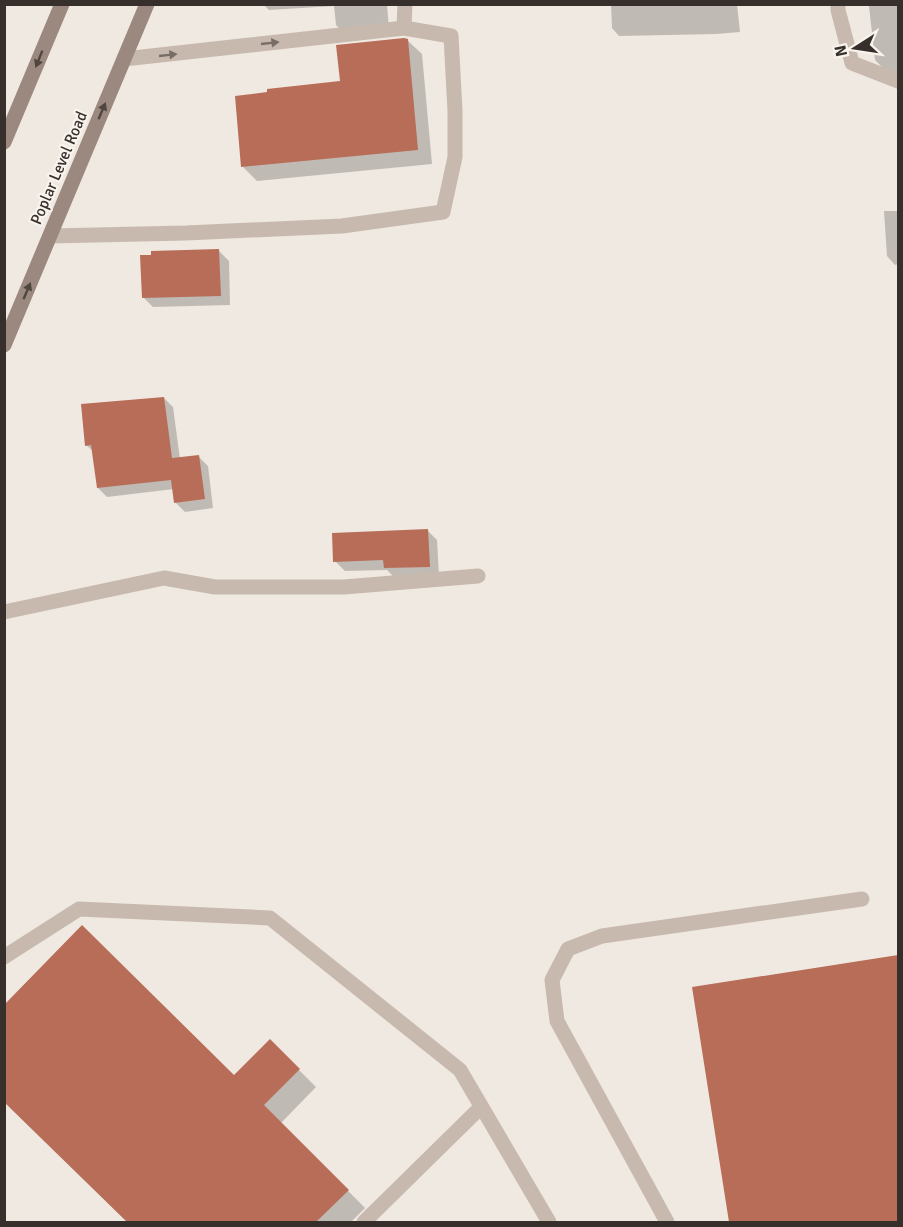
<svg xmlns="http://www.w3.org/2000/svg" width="903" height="1227" font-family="Signika,sans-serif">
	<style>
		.shadow { fill: #0003 }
		.building { fill: #b76d57 }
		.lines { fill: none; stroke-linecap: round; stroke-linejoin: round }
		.lane { stroke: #c7b9ae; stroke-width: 15 }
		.secondary { stroke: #9b897f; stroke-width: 15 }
		.oneway { fill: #786d66 }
		.oneway2 { fill: #504640 }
		.labels { text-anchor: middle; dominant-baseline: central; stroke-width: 4.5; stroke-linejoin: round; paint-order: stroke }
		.street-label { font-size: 16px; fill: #372f2b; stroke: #f8f3ed }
	</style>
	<rect width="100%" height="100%" fill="#f0e9e1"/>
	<path class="shadow" d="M 263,4 L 387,4 L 389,30 L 346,35 L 336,25 L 334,6 L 269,10 Z
		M 611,4 L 737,4 L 740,32 L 716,34 L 619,36 L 612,28 Z
		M 898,4 L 898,78 L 890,75 L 875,60 L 869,6 Z
		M 407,40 L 422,54 L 432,164 L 257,181 L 243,167 L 341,83 Z
		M 884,211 L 898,211 L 898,264 L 895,265 L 887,256 Z
		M 219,251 L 229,261 L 230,305 L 153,307 L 143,297 Z
		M 164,398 L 173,407 L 180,459 L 199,457 L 208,466 L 213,508 L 185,512 L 176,503 L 174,489 L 107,497 L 98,488 L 94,452 L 86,445 Z
		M 427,530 L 437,540 L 439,576 L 395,578 L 387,570 L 345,571 L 335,561 Z
		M 898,956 L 898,1222 L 730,1222 L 694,988 Z
		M 270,1041 L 316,1087 L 281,1123 L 365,1208 L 351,1222 L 128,1222 L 4,1101 L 234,1077 Z"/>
	<path class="building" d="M 404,38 L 408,39 L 418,150 L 241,167 L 235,96 L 267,92 L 267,89 L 340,81 L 336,45 Z
		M 219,249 L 221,296 L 142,298 L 140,255 L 151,255 L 151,251 Z
		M 164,397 L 172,458 L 199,455 L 205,499 L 174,503 L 171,480 L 97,488 L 91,445 L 85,446 L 81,404 Z
		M 428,529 L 430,567 L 384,568 L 383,560 L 333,562 L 332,533 Z
		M 82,925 L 234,1075 L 270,1039 L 300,1069 L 264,1105 L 349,1190 L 316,1222 L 127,1222 L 4,1102 L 4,1005 Z
		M 898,955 L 898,1222 L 729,1222 L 692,987 Z"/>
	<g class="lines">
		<path class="lane" d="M 838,4 L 838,10 L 852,63 L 898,81
			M 404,28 L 405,4
			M 50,236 L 186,233 L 342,226 L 443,212 L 455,157 L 455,111 L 451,36 L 404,28 L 124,59
			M 4,612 L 164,578 L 215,587 L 344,587 L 478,576
			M 4,957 L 79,909 L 270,918 L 460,1070 L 549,1222
			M 364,1222 L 481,1107
			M 667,1222 L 557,1021 L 552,980 L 568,949 L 602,936 L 862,899"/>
		<path class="secondary" d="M 4,142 L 62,4
			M 4,345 L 147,4"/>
	</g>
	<defs><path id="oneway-solid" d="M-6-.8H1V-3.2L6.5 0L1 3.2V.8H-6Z" transform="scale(1.5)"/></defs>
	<g class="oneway">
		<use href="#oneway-solid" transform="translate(270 43) rotate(-6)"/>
		<use href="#oneway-solid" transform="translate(168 55) rotate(-6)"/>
	</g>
	<g class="oneway2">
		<use href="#oneway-solid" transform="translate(39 59) rotate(112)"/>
		<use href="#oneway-solid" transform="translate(102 111) rotate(-67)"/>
		<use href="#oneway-solid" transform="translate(27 291) rotate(-67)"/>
	</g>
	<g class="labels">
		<g class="street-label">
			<text transform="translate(59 168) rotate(-67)">Poplar Level Road</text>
		</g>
	</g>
	<rect width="903" height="1227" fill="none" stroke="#372f2b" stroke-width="12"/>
	<g transform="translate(855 48) rotate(258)" stroke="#f8f3ed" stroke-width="4.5" paint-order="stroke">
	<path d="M0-4.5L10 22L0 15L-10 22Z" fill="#372f2b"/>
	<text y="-9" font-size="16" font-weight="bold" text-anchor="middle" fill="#372f2b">N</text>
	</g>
</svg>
